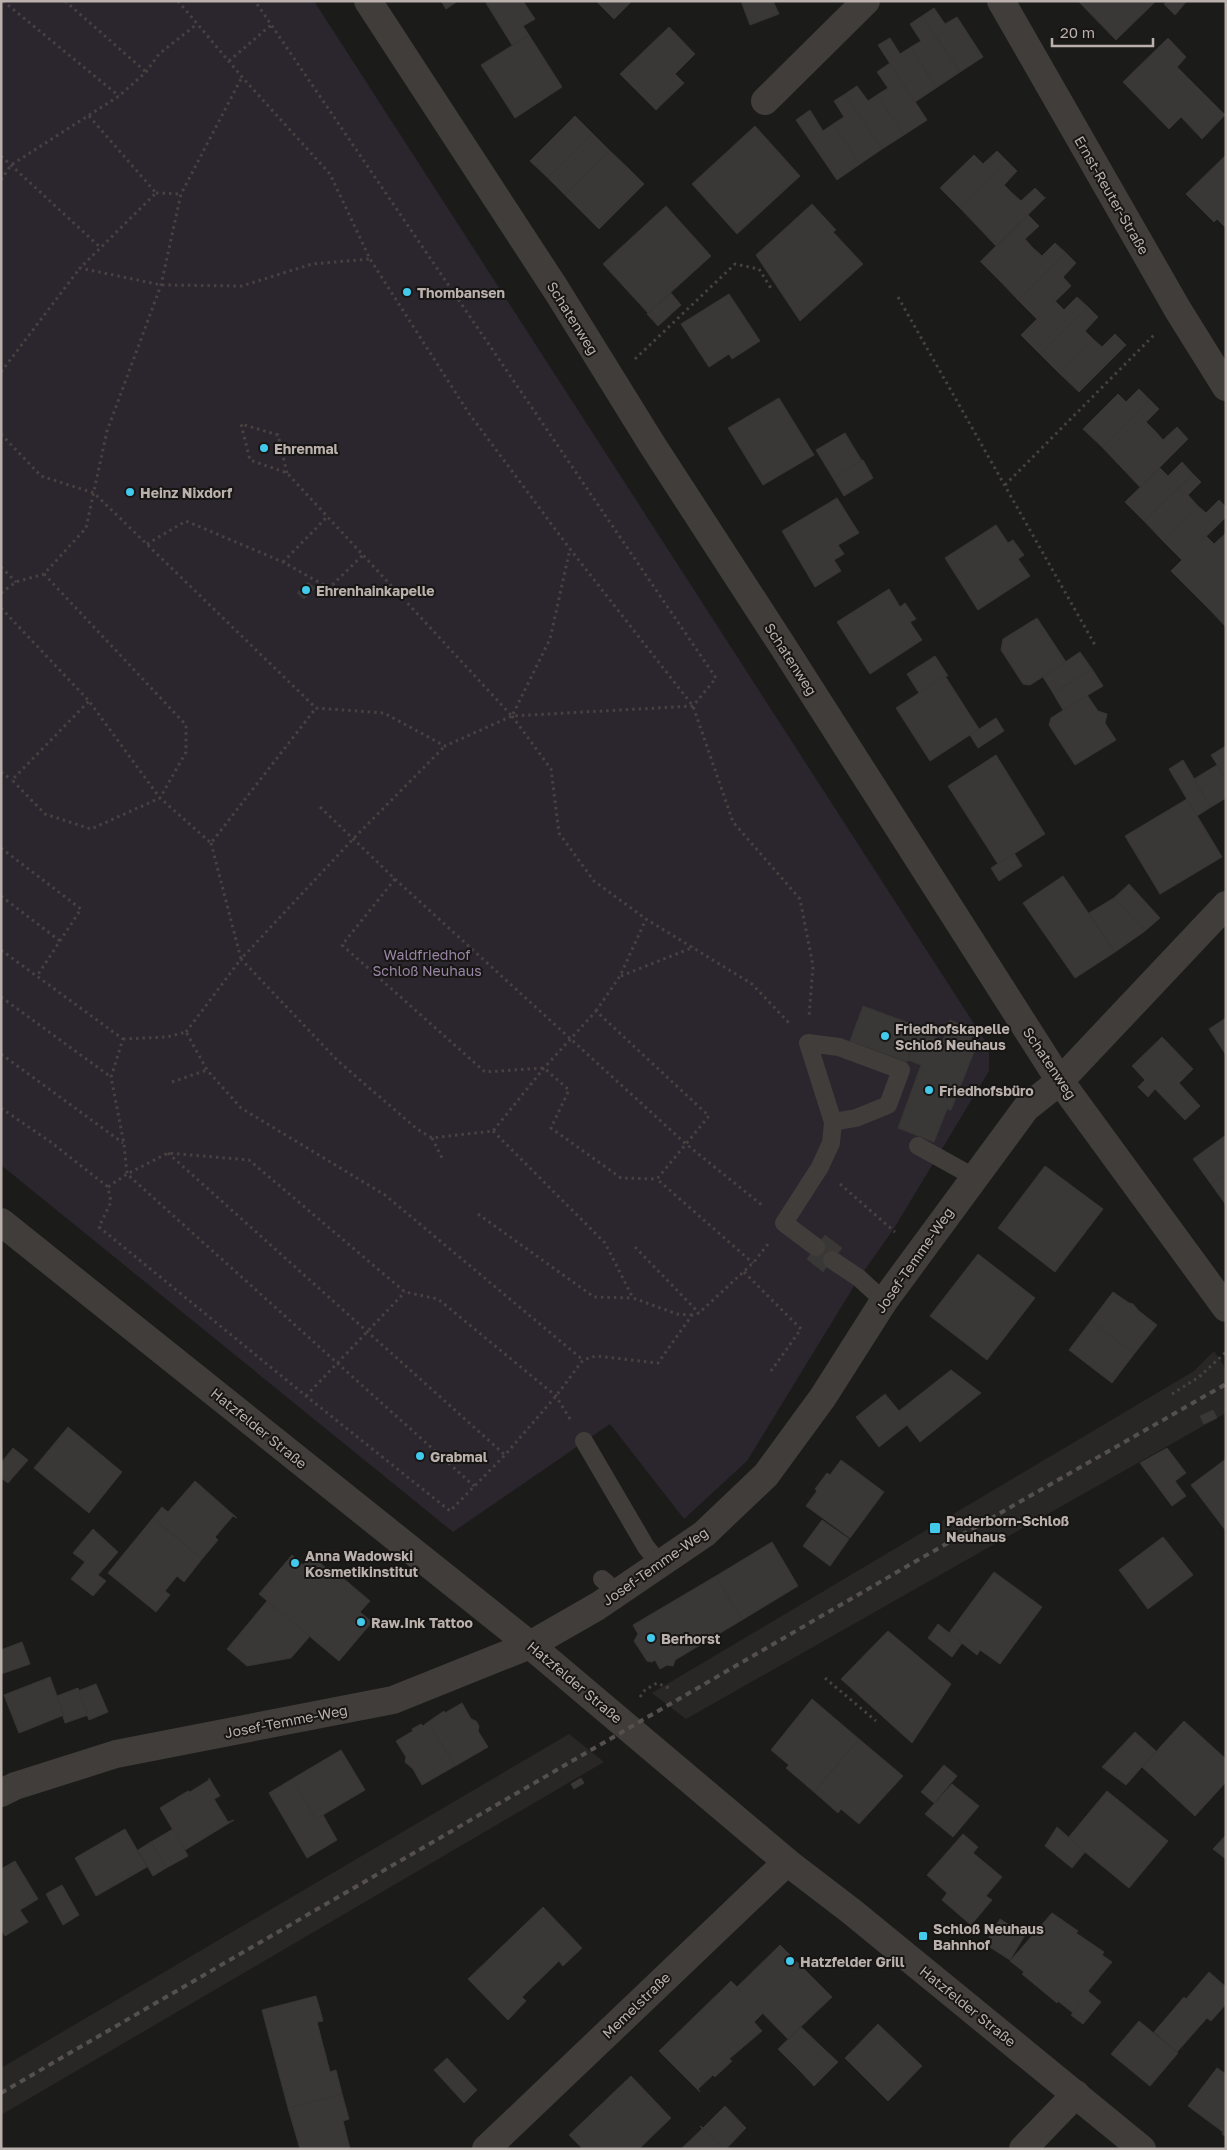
<svg xmlns="http://www.w3.org/2000/svg" width="1227" height="2150" font-family="'Golos Text',sans-serif">
	<style>
		.built { fill: #282725 }
		.green { fill: #2b252e }
		.building { fill: #3a3836; stroke: #373633 }
		.lines { fill: none; stroke-linecap: round; stroke-linejoin: round }
		.path { stroke: #474241; stroke-width: 3; stroke-dasharray: 2.5 4; stroke-linecap: butt }
		.service { stroke: #403d3a; stroke-width: 18 }
		.minor { stroke: #403d3a; stroke-width: 28 }
		.tertiary { stroke: #403d3a; stroke-width: 28 }
		.rail { stroke: #55504e; stroke-width: 4; stroke-dasharray: 6 5; stroke-linecap: butt }
		.poi-dot { fill: #42c9eb; stroke: #171614; stroke-width: 2 }
		.labels { text-anchor: middle; dominant-baseline: central; stroke-width: 4; stroke-linejoin: round; paint-order: stroke }
		.street-label { font-size: 14px; fill: #bab0ac; stroke: #171614 }
		.poi-label { font-size: 14px; font-weight: bold; fill: #bab0ac; stroke: #171614; text-anchor: start }
		.park-label { font-size: 14px; fill: #9884a4; stroke: #171614 }
	</style>
	<rect width="100%" height="100%" fill="#1b1b19"/>
	<path class="built" d="M 1214,1351 L 1226,1369 L 1226,1413 L 686,1719 L 652,1693 L 1194,1371 Z
		M 569,1734 L 604,1762 L 1,2115 L 1,2068 Z"/>
	<path class="green" d="M 1,1 L 314,1 L 989,1047 L 989,1071 L 893,1230 L 859,1278 L 747,1461 L 684,1519 L 610,1424 L 453,1532 L 1,1165 Z"/>
	<path class="building" d="M 441,1 L 458,1 L 446,9 Z
		M 487,1 L 523,1 L 535,19 L 523,26 L 529,35 L 512,45 L 486,3 Z
		M 596,1 L 632,1 L 614,19 Z
		M 741,1 L 773,1 L 779,14 L 750,25 Z
		M 1078,1 L 1156,1 L 1116,40 Z
		M 1167,1 L 1187,1 L 1175,15 L 1164,4 Z
		M 934,8 L 945,24 L 957,17 L 983,57 L 960,72 L 922,16 Z
		M 922,16 L 960,72 L 936,88 L 911,47 L 921,41 L 910,24 Z
		M 669,27 L 695,54 L 675,74 L 684,83 L 656,110 L 620,74 Z
		M 529,35 L 562,87 L 515,118 L 481,65 Z
		M 890,38 L 900,54 L 911,47 L 936,88 L 915,102 L 878,45 Z
		M 1168,38 L 1186,57 L 1177,67 L 1204,94 L 1169,129 L 1123,82 Z
		M 890,63 L 927,120 L 904,135 L 877,95 L 888,88 L 877,72 Z
		M 857,86 L 868,101 L 877,95 L 904,135 L 882,149 L 845,94 Z
		M 845,94 L 882,149 L 860,164 L 833,124 L 844,117 L 834,101 Z
		M 1204,94 L 1225,115 L 1202,139 L 1181,117 Z
		M 810,110 L 823,131 L 833,124 L 860,164 L 837,180 L 796,120 Z
		M 575,116 L 592,133 L 548,178 L 530,161 Z
		M 755,126 L 800,176 L 737,234 L 692,184 Z
		M 592,133 L 609,150 L 565,195 L 548,178 Z
		M 609,150 L 627,167 L 582,212 L 565,195 Z
		M 997,151 L 1007,161 L 960,208 L 940,188 L 974,155 L 983,164 Z
		M 1226,155 L 1226,228 L 1217,219 L 1214,222 L 1186,194 Z
		M 1007,161 L 1017,171 L 1004,185 L 1012,193 L 978,227 L 960,208 Z
		M 627,167 L 644,184 L 599,229 L 582,212 Z
		M 1035,188 L 1045,198 L 1046,197 L 980,262 L 996,246 L 978,227 L 1012,193 L 1021,201 Z
		M 812,204 L 836,230 L 833,232 L 863,264 L 800,321 L 756,255 Z
		M 666,206 L 711,256 L 648,313 L 603,264 Z
		M 1028,215 L 1039,226 L 1025,239 L 1033,248 L 1000,281 L 981,262 Z
		M 1055,243 L 1066,253 L 1018,300 L 1000,281 L 1033,248 L 1042,256 Z
		M 1066,253 L 1076,263 L 1063,277 L 1071,286 L 1037,319 L 1018,300 Z
		M 671,293 L 681,305 L 658,326 L 647,314 Z
		M 729,294 L 760,341 L 732,359 L 729,354 L 709,367 L 681,324 Z
		M 1077,297 L 1088,307 L 1040,354 L 1021,335 L 1055,301 L 1064,310 Z
		M 1088,307 L 1098,317 L 1085,331 L 1093,339 L 1059,373 L 1040,354 Z
		M 1115,334 L 1126,345 L 1079,392 L 1059,373 L 1093,339 L 1102,347 Z
		M 1139,389 L 1150,400 L 1102,447 L 1083,429 L 1118,394 L 1126,402 Z
		M 779,398 L 814,455 L 763,485 L 728,428 Z
		M 1150,400 L 1159,409 L 1146,422 L 1156,432 L 1121,467 L 1102,447 Z
		M 1177,427 L 1188,439 L 1140,487 L 1121,467 L 1156,432 L 1163,440 Z
		M 845,433 L 862,461 L 833,478 L 816,450 Z
		M 863,460 L 873,478 L 844,496 L 833,478 Z
		M 1182,462 L 1193,474 L 1144,521 L 1125,502 L 1160,468 L 1168,476 Z
		M 1193,474 L 1201,482 L 1188,495 L 1198,506 L 1163,541 L 1144,521 Z
		M 837,498 L 859,533 L 838,545 L 844,554 L 834,560 L 841,571 L 815,587 L 782,531 Z
		M 1219,500 L 1226,507 L 1226,517 L 1182,560 L 1163,541 L 1198,506 L 1206,513 Z
		M 996,525 L 1008,543 L 1013,540 L 1024,555 L 1018,559 L 1030,576 L 978,610 L 945,558 Z
		M 1226,533 L 1226,554 L 1190,590 L 1171,571 L 1206,536 L 1214,544 Z
		M 1226,554 L 1226,592 L 1209,609 L 1190,590 Z
		M 308,582 L 315,588 L 304,599 L 297,593 Z
		M 889,589 L 900,607 L 905,603 L 916,619 L 910,622 L 922,640 L 870,674 L 837,622 Z
		M 1226,592 L 1226,627 L 1209,609 Z
		M 1037,618 L 1066,662 L 1030,685 L 1023,684 L 1001,650 L 1003,639 Z
		M 1080,652 L 1092,669 L 1053,693 L 1043,677 Z
		M 935,656 L 948,676 L 945,676 L 919,693 L 907,674 Z
		M 1092,669 L 1103,686 L 1063,710 L 1053,693 Z
		M 945,676 L 979,729 L 930,761 L 896,708 Z
		M 1087,695 L 1098,711 L 1107,714 L 1105,723 L 1116,740 L 1075,765 L 1049,725 L 1051,718 Z
		M 996,718 L 1004,731 L 978,748 L 970,735 Z
		M 1226,746 L 1226,779 L 1211,755 Z
		M 996,755 L 1045,834 L 998,864 L 948,786 Z
		M 1183,760 L 1211,807 L 1197,816 L 1169,769 Z
		M 1217,765 L 1226,779 L 1226,798 L 1211,807 L 1194,779 Z
		M 1187,799 L 1222,857 L 1160,894 L 1125,836 Z
		M 1014,853 L 1022,866 L 999,881 L 991,868 Z
		M 1063,876 L 1115,952 L 1075,978 L 1023,903 Z
		M 1129,884 L 1160,918 L 1145,931 L 1114,898 Z
		M 1114,898 L 1145,931 L 1115,952 L 1089,913 Z
		M 863,1006 L 920,1027 L 907,1062 L 850,1041 Z
		M 1226,1018 L 1226,1055 L 1209,1029 Z
		M 950,1020 L 975,1030 L 967,1049 L 974,1052 L 951,1110 L 947,1109 L 934,1142 L 898,1128 L 921,1065 L 908,1060 L 919,1031 L 943,1040 Z
		M 1162,1037 L 1193,1069 L 1179,1083 L 1200,1106 L 1185,1120 L 1155,1089 L 1148,1097 L 1138,1087 L 1145,1080 L 1132,1066 Z
		M 1226,1135 L 1226,1174 L 1211,1184 L 1193,1159 Z
		M 1045,1166 L 1103,1209 L 1055,1272 L 998,1228 Z
		M 1226,1174 L 1226,1205 L 1211,1184 Z
		M 825,1235 L 842,1248 L 823,1272 L 807,1259 Z
		M 978,1254 L 1035,1298 L 987,1360 L 930,1316 Z
		M 1113,1292 L 1129,1303 L 1133,1304 L 1139,1311 L 1157,1325 L 1134,1354 L 1091,1321 Z
		M 1091,1321 L 1134,1354 L 1112,1383 L 1069,1350 Z
		M 951,1370 L 981,1393 L 920,1442 L 907,1425 L 879,1447 L 856,1417 L 885,1394 L 899,1411 Z
		M 1213,1410 L 1217,1418 L 1204,1424 L 1200,1416 Z
		M 68,1427 L 122,1472 L 89,1513 L 34,1468 Z
		M 13,1448 L 28,1460 L 8,1483 L 1,1478 L 1,1463 Z
		M 1167,1448 L 1186,1473 L 1175,1481 L 1186,1496 L 1172,1506 L 1140,1463 Z
		M 1226,1459 L 1226,1531 L 1191,1485 Z
		M 841,1460 L 884,1492 L 850,1538 L 806,1506 L 817,1491 L 815,1489 L 827,1473 L 830,1475 Z
		M 195,1481 L 237,1518 L 233,1516 L 215,1537 L 218,1540 L 202,1559 L 153,1518 L 162,1507 L 168,1512 Z
		M 153,1518 L 202,1559 L 184,1582 L 177,1576 L 165,1591 L 170,1595 L 156,1612 L 108,1573 Z
		M 822,1520 L 849,1539 L 830,1566 L 803,1546 Z
		M 93,1529 L 118,1552 L 98,1575 L 106,1581 L 93,1596 L 71,1579 L 85,1562 L 73,1553 Z
		M 1163,1537 L 1193,1575 L 1148,1609 L 1119,1570 Z
		M 772,1542 L 798,1586 L 742,1620 L 716,1576 Z
		M 292,1555 L 303,1565 L 311,1555 L 328,1570 L 330,1567 L 370,1601 L 360,1612 L 372,1622 L 339,1661 L 259,1594 Z
		M 994,1572 L 1042,1607 L 1000,1664 L 980,1650 L 977,1655 L 949,1633 Z
		M 716,1576 L 742,1620 L 675,1660 L 673,1666 L 667,1665 L 660,1669 L 655,1660 L 652,1662 L 647,1661 L 634,1641 L 638,1634 L 633,1625 Z
		M 267,1601 L 310,1636 L 291,1658 L 247,1666 L 227,1649 Z
		M 938,1624 L 962,1643 L 952,1657 L 928,1638 Z
		M 888,1631 L 951,1684 L 912,1743 L 841,1679 Z
		M 22,1642 L 30,1664 L 1,1674 L 1,1650 Z
		M 50,1677 L 64,1715 L 19,1733 L 4,1695 Z
		M 96,1684 L 108,1712 L 89,1720 L 78,1691 Z
		M 78,1688 L 88,1715 L 65,1723 L 57,1696 Z
		M 812,1699 L 859,1739 L 814,1792 L 786,1768 L 789,1765 L 771,1750 Z
		M 462,1703 L 471,1719 L 476,1721 L 479,1726 L 478,1731 L 488,1747 L 455,1766 L 428,1722 L 444,1711 L 445,1713 Z
		M 1184,1721 L 1226,1759 L 1226,1782 L 1195,1816 L 1142,1767 Z
		M 428,1722 L 455,1766 L 422,1785 L 413,1769 L 405,1762 L 406,1757 L 396,1741 L 413,1731 L 412,1729 L 421,1724 L 423,1726 Z
		M 1135,1732 L 1156,1751 L 1126,1785 L 1102,1767 Z
		M 859,1739 L 903,1776 L 859,1824 L 841,1809 L 838,1813 L 814,1792 Z
		M 341,1750 L 365,1790 L 316,1819 L 292,1779 Z
		M 944,1765 L 957,1776 L 934,1803 L 921,1792 Z
		M 209,1778 L 220,1796 L 214,1799 L 228,1822 L 234,1820 L 185,1850 L 160,1808 L 188,1791 L 190,1792 L 209,1780 Z
		M 581,1778 L 584,1783 L 574,1789 L 571,1784 Z
		M 292,1779 L 316,1819 L 323,1815 L 337,1840 L 307,1858 L 269,1793 Z
		M 952,1784 L 979,1806 L 953,1837 L 925,1814 Z
		M 1107,1791 L 1168,1841 L 1129,1888 L 1068,1838 Z
		M 1057,1827 L 1085,1852 L 1072,1868 L 1045,1846 Z
		M 125,1829 L 147,1867 L 96,1896 L 75,1858 Z
		M 173,1829 L 188,1856 L 166,1868 L 151,1842 Z
		M 963,1834 L 978,1847 L 973,1853 L 1002,1877 L 986,1896 L 992,1900 L 971,1925 L 942,1900 L 947,1893 L 927,1875 Z
		M 1226,1835 L 1226,1859 L 1213,1849 Z
		M 151,1842 L 166,1868 L 153,1876 L 138,1850 Z
		M 15,1861 L 38,1899 L 20,1910 L 28,1922 L 5,1936 L 1,1929 L 1,1869 Z
		M 62,1885 L 79,1915 L 63,1925 L 46,1894 Z
		M 543,1907 L 582,1948 L 563,1966 L 559,1961 L 522,1997 L 526,2001 L 508,2020 L 468,1979 Z
		M 1052,1913 L 1078,1931 L 1076,1933 L 1104,1952 L 1102,1955 L 1112,1962 L 1088,1991 L 1090,1993 L 1073,2013 L 1058,2001 L 1057,2003 L 1022,1974 L 1024,1972 L 1010,1961 Z
		M 1000,1919 L 1025,1935 L 1010,1960 L 985,1944 Z
		M 780,1945 L 832,1997 L 788,2039 L 737,1987 Z
		M 1209,1972 L 1226,1987 L 1226,2004 L 1211,2021 L 1207,2018 L 1177,2052 L 1154,2032 L 1184,1997 L 1186,1999 Z
		M 731,1981 L 763,2013 L 754,2022 L 762,2031 L 729,2059 L 732,2061 L 715,2077 L 713,2075 L 698,2089 L 700,2092 L 659,2051 Z
		M 1090,1993 L 1101,2002 L 1083,2024 L 1071,2015 Z
		M 316,1996 L 323,2021 L 317,2022 L 330,2072 L 336,2070 L 342,2094 L 288,2108 L 262,2010 Z
		M 1139,2021 L 1178,2053 L 1150,2086 L 1111,2054 Z
		M 878,2024 L 922,2066 L 888,2101 L 845,2058 Z
		M 801,2027 L 824,2049 L 801,2072 L 778,2049 Z
		M 824,2049 L 838,2062 L 814,2086 L 801,2072 Z
		M 447,2058 L 477,2090 L 464,2103 L 434,2070 Z
		M 1217,2068 L 1226,2074 L 1226,2137 L 1222,2134 L 1223,2132 L 1188,2106 Z
		M 631,2076 L 671,2118 L 639,2149 L 583,2149 L 569,2135 Z
		M 342,2094 L 349,2119 L 343,2121 L 350,2149 L 300,2149 L 288,2108 Z
		M 725,2106 L 746,2128 L 726,2149 L 723,2149 L 703,2128 Z
		M 700,2126 L 703,2128 L 723,2149 L 681,2149 L 702,2129 Z"/>
	<g class="lines">
		<path class="path" d="M 3,1 L 119,96
			M 65,1 L 146,72
			M 178,1 L 242,77 L 330,174 L 370,259 L 468,412 L 570,549 L 693,706 L 733,822 L 800,899 L 813,966 L 809,1017
			M 229,61 L 271,25
			M 89,116 L 156,193 L 80,268 L 161,285 L 242,286 L 312,264 L 370,259
			M 1,156 L 101,248
			M 1,180 L 11,165 L 119,96 L 146,72 L 159,54 L 197,24
			M 156,193 L 181,194
			M 898,297 L 1095,645
			M 635,359 L 735,264 L 759,269 L 772,290
			M 1,372 L 80,268
			M 1,434 L 41,476 L 94,493 L 316,708 L 384,713 L 445,746 L 512,716 L 693,706 L 716,678 L 255,1
			M 287,473 L 278,435 L 241,424 L 250,460 L 287,473 L 512,716 L 550,639 L 570,549
			M 1005,485 L 1155,334
			M 147,544 L 186,521 L 283,562 L 329,588 L 363,555
			M 283,562 L 327,517
			M 1,567 L 16,582
			M 44,574 L 186,725 L 186,752 L 160,798 L 91,829 L 45,814 L 12,780 L 89,701
			M 1,593 L 16,582 L 44,574 L 86,528 L 107,431 L 161,285 L 181,194 L 242,77
			M 1,608 L 89,701 L 160,798 L 211,843 L 316,708
			M 512,716 L 551,769 L 559,833 L 594,881 L 646,919 L 752,984 L 790,1024
			M 1,772 L 12,780
			M 320,807 L 395,879 L 686,1144 L 763,1206
			M 211,843 L 241,959 L 353,839 L 445,746
			M 1,848 L 81,909 L 37,976
			M 395,879 L 342,945 L 485,1072 L 544,1068 L 569,1090 L 551,1128 L 621,1178 L 657,1179
			M 1,896 L 60,941
			M 1,950 L 123,1039 L 111,1077 L 124,1144 L 127,1174 L 474,1486
			M 621,976 L 694,947
			M 1,997 L 111,1077
			M 596,1011 L 620,976 L 646,919
			M 186,1032 L 241,959 L 338,1061 L 417,1129 L 432,1138 L 493,1131 L 544,1068 L 596,1011 L 709,1116 L 657,1179 L 753,1263
			M 123,1039 L 167,1037 L 186,1032 L 207,1070 L 241,1108 L 385,1195 L 583,1360
			M 1,1054 L 123,1143
			M 172,1082 L 207,1070
			M 1,1108 L 52,1143 L 108,1187
			M 493,1131 L 605,1243 L 633,1298 L 677,1314 L 692,1315
			M 432,1138 L 443,1160
			M 168,1153 L 505,1455
			M 840,1184 L 895,1232
			M 478,1214 L 594,1297 L 633,1298
			M 635,1247 L 699,1313
			M 744,1272 L 801,1329 L 771,1371
			M 1172,1394 L 1199,1377 L 1226,1352
			M 306,1396 L 405,1292
			M 570,1419 L 556,1396 L 438,1299 L 405,1292 L 249,1160 L 168,1153 L 127,1174 L 108,1187 L 111,1202 L 99,1227 L 306,1396 L 450,1511 L 505,1455 L 556,1396 L 583,1360 L 596,1356 L 658,1363 L 692,1315 L 699,1313 L 753,1263 L 768,1244
			M 825,1678 L 876,1721
			M 640,1697 L 645,1690 L 657,1683 L 669,1688 L 671,1687"/>
		<path class="service" d="M 918,1146 L 974,1177
			M 816,1247 L 784,1223 L 820,1167 L 831,1143 L 833,1122 L 808,1043 L 839,1047 L 901,1070 L 888,1105 L 856,1118 L 833,1122
			M 832,1260 L 859,1278 L 884,1301
			M 584,1441 L 646,1547 L 660,1564
			M 602,1579 L 617,1592"/>
		<path class="minor" d="M 368,1 L 557,291 L 653,446 L 784,648 L 1060,1081 L 1226,1308
			M 1001,1 L 1178,310 L 1226,387
			M 765,101 L 866,1
			M 1,1793 L 15,1786 L 116,1754 L 393,1700 L 530,1645 L 598,1606 L 704,1534 L 766,1475 L 823,1397 L 884,1301 L 1026,1108 L 1060,1081 L 1226,905
			M 486,2149 L 787,1862
			M 1023,2149 L 1076,2094"/>
		<path class="tertiary" d="M 1,1222 L 530,1645 L 787,1862 L 851,1911 L 1142,2149"/>
		<path class="rail" d="M 1,2093 L 911,1564 L 1226,1384"/>
	</g>
	<g class="poi-dot">
		<circle cx="407" cy="292" r="5"/>
		<circle cx="264" cy="448" r="5"/>
		<circle cx="130" cy="492" r="5"/>
		<circle cx="306" cy="590" r="5"/>
		<circle cx="885" cy="1036" r="5"/>
		<circle cx="929" cy="1090" r="5"/>
		<circle cx="420" cy="1456" r="5"/>
		<rect x="929" y="1522" width="12" height="12" rx="2.5"/>
		<circle cx="295" cy="1563" r="5"/>
		<circle cx="361" cy="1622" r="5"/>
		<circle cx="651" cy="1638" r="5"/>
		<rect x="918" y="1931" width="10" height="10" rx="2.5"/>
		<circle cx="790" cy="1961" r="5"/>
	</g>
	<g class="labels">
		<g class="street-label">
			<text transform="translate(1112 195) rotate(60)">Ernst-Reuter-Straße</text>
			<text transform="translate(573 318) rotate(58)">Schatenweg</text>
			<text transform="translate(791 659) rotate(57)">Schatenweg</text>
			<text transform="translate(1050 1063) rotate(56)">Schatenweg</text>
			<text transform="translate(914 1260) rotate(-55)">Josef-Temme-Weg</text>
			<text transform="translate(259 1428) rotate(39)">Hatzfelder Straße</text>
			<text transform="translate(655 1566) rotate(-35)">Josef-Temme-Weg</text>
			<text transform="translate(575 1682) rotate(40)">Hatzfelder Straße</text>
			<text transform="translate(286 1721) rotate(-11)">Josef-Temme-Weg</text>
			<text transform="translate(636 2005) rotate(-44)">Memelstraße</text>
			<text transform="translate(968 2006) rotate(39)">Hatzfelder Straße</text>
		</g>
		<g class="poi-label">
			<text x="417" y="292">Thombansen</text>
			<text x="274" y="448">Ehrenmal</text>
			<text x="140" y="492">Heinz Nixdorf</text>
			<text x="316" y="590">Ehrenhainkapelle</text>
			<text x="895" y="1028">Friedhofskapelle<tspan x="895" dy="16">Schloß Neuhaus</tspan></text>
			<text x="939" y="1090">Friedhofsbüro</text>
			<text x="430" y="1456">Grabmal</text>
			<text x="946" y="1520">Paderborn-Schloß<tspan x="946" dy="16">Neuhaus</tspan></text>
			<text x="305" y="1555">Anna Wadowski<tspan x="305" dy="16">Kosmetikinstitut</tspan></text>
			<text x="371" y="1622">Raw.Ink Tattoo</text>
			<text x="661" y="1638">Berhorst</text>
			<text x="933" y="1928">Schloß Neuhaus<tspan x="933" dy="16">Bahnhof</tspan></text>
			<text x="800" y="1961">Hatzfelder Grill</text>
		</g>
		<g class="park-label">
			<text x="427" y="954">Waldfriedhof<tspan x="427" dy="16">Schloß Neuhaus</tspan></text>
		</g>
	</g>
	<rect width="1227" height="2150" fill="none" stroke="#bab0ac" stroke-width="5"/>
	<path d="M1052 38v8h101v-8" fill="none" stroke="#bab0ac" stroke-width="2.5"/>
	<text x="1060" y="38" font-size="15" fill="#bab0ac" stroke="#171614" stroke-width="4" paint-order="stroke">20 m</text>
</svg>
